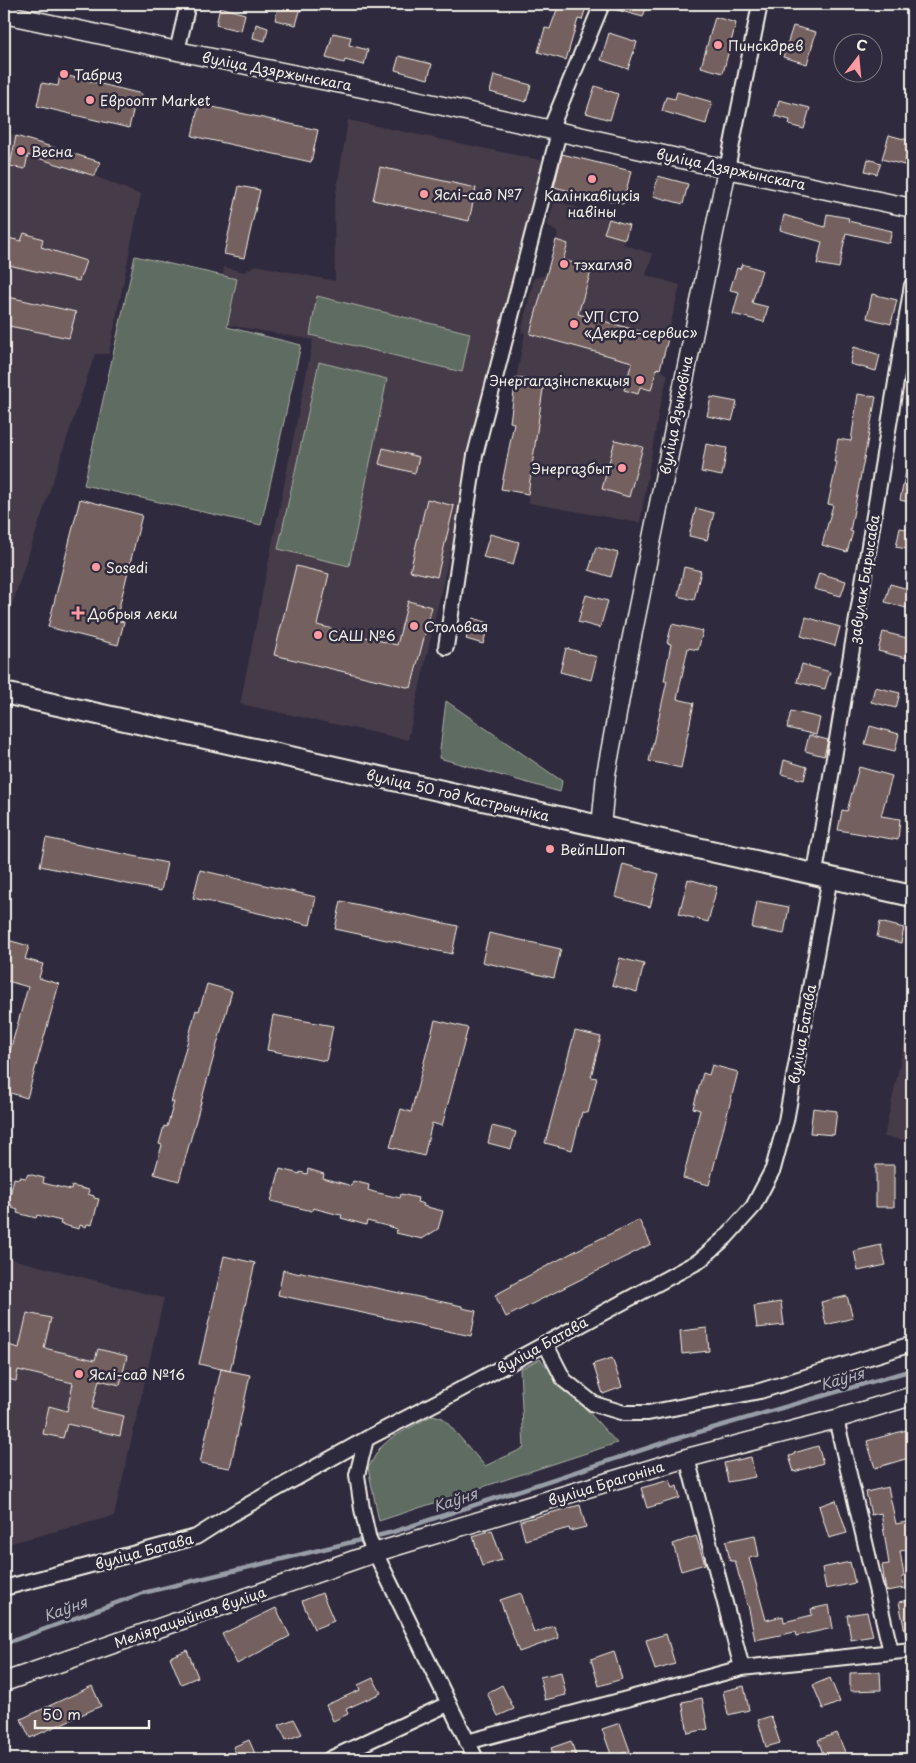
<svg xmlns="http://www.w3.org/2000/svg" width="916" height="1763" font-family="'Playpen Sans',sans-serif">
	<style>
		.built { fill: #443a48 }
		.green { fill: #5f6c62; stroke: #aaaea5 }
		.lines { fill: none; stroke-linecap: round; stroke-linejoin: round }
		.stream { stroke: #989da8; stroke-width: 4.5 }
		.building { fill: #746061; stroke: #f4f1e8 }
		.minor-casing { stroke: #f4f1e8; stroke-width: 18 }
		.tertiary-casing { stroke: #f4f1e8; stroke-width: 21 }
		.secondary-casing { stroke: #f4f1e8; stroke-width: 24 }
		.minor { stroke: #2f2a3d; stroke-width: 14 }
		.tertiary { stroke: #2f2a3d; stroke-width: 18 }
		.secondary { stroke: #2f2a3d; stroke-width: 20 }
		.poi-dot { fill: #ff9aa2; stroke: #2f2a3d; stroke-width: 2 }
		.labels { text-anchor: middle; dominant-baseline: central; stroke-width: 5; stroke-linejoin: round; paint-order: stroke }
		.poi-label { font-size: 14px; fill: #f4f1e8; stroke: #2f2a3d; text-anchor: start }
		.street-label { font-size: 14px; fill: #f4f1e8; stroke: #2f2a3d }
		.water-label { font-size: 15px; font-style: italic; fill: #afb2b8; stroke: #2f2a3d }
	</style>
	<rect width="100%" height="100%" fill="#2f2a3d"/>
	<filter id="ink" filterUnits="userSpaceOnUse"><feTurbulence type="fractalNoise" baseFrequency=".02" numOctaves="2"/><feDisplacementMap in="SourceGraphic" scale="10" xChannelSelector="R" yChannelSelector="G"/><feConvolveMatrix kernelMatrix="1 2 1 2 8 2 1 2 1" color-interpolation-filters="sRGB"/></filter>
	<g filter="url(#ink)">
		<path class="built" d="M 348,120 L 545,161 L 502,319 L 408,740 L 240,704 L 313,340 L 216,323 L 224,267 L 244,272 L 255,265 L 335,281 L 334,205 Z
			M 4,132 L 45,145 L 41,159 L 95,176 L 141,195 L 109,354 L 95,354 L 4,629 Z
			M 555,200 L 629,225 L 623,244 L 653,254 L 646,275 L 680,285 L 660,369 L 668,375 L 659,410 L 640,523 L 529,503 L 527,494 L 501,489 L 514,423 L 510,422 L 516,378 L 525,333 L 521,332 L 534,278 L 547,275 L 558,233 L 547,225 Z
			M 906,1035 L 912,1036 L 912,1141 L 884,1137 Z
			M 4,1257 L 164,1298 L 114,1516 L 4,1545 Z"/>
		<path class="green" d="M 135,256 L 237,279 L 227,327 L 301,345 L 261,525 L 84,485 Z
			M 317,296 L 470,333 L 462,372 L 310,335 Z
			M 319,362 L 387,379 L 349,566 L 278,549 Z
			M 446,701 L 562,781 L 560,792 L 439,758 Z
			M 540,1359 L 617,1443 L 379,1521 L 368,1468 L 379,1449 L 391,1438 L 433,1415 L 443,1418 L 485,1466 L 524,1448 L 520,1369 Z"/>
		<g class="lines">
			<path class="stream" d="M 4,1644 L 143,1593 L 393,1532 L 675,1439 L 912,1370"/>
		</g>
		<path class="building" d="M 279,4 L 302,4 L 296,25 L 275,20 Z
			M 559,4 L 587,4 L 582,20 L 578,19 L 566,60 L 538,52 L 545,28 L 550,29 Z
			M 611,4 L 647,4 L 643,17 L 610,8 Z
			M 220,7 L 245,14 L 241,31 L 216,25 Z
			M 715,17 L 736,23 L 723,73 L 701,67 Z
			M 256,24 L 268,28 L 265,41 L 253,38 Z
			M 793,26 L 816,32 L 807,64 L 783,57 Z
			M 333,33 L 351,37 L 349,45 L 368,50 L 364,65 L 345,60 L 344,63 L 326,58 Z
			M 609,33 L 637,42 L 628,69 L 601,60 Z
			M 399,56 L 432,64 L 428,79 L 395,70 Z
			M 60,74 L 142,94 L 139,108 L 134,107 L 129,128 L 37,106 L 42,83 L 58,86 Z
			M 494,75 L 531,85 L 526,102 L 490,92 Z
			M 595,86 L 618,94 L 610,120 L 586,113 Z
			M 677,92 L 712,102 L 706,124 L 662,111 L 666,97 L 675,99 Z
			M 779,100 L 810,108 L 804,129 L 789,125 L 790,120 L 775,116 Z
			M 199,104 L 318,130 L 311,162 L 192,136 Z
			M 889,135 L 911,141 L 904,165 L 882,159 Z
			M 16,136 L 100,162 L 95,176 L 28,155 L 25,169 L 10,166 Z
			M 562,154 L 631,171 L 623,204 L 554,187 Z
			M 868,159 L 881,163 L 877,174 L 865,171 Z
			M 380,167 L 476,188 L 469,221 L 373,200 Z
			M 658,176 L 688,184 L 683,204 L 653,196 Z
			M 239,186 L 260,190 L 244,258 L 224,254 Z
			M 827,214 L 849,218 L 848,221 L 892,231 L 889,243 L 846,233 L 839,268 L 817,264 L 822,242 L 780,230 L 784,215 L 825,227 Z
			M 609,219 L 629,225 L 625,239 L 604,233 Z
			M 24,233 L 43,239 L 41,247 L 86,261 L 79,281 L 4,264 L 4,237 L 21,241 Z
			M 556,240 L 568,244 L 563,260 L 592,268 L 578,314 L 668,339 L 660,369 L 657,368 L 651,390 L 640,387 L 638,394 L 624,390 L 632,362 L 530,334 Z
			M 742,264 L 762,270 L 752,303 L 768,307 L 764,322 L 733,314 L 739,292 L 730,290 L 737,268 L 740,269 Z
			M 872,294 L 897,300 L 891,324 L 867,318 Z
			M 4,296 L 76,312 L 69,338 L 4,325 Z
			M 854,347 L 880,355 L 876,371 L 850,364 Z
			M 516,378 L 544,382 L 528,494 L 501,489 L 514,423 L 510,422 Z
			M 858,394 L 876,397 L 850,531 L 853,532 L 847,552 L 822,545 L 833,505 L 828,504 L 837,462 L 834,462 L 838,439 L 851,441 Z
			M 711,397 L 737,402 L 732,421 L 707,416 Z
			M 615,440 L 643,447 L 629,497 L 602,489 Z
			M 706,444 L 727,448 L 722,476 L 701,472 Z
			M 383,448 L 419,457 L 415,473 L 379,464 Z
			M 907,467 L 912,467 L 912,503 L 900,500 Z
			M 80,499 L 142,515 L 116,620 L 124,622 L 118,645 L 48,627 Z
			M 427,499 L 454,506 L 437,577 L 410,571 Z
			M 696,508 L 714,513 L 707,540 L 689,536 Z
			M 900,528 L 912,530 L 912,550 L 896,547 Z
			M 490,534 L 519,542 L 513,565 L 483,557 Z
			M 596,547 L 618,553 L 611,577 L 589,570 Z
			M 296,566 L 329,574 L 317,625 L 397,645 L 408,601 L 432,607 L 411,688 L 274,655 Z
			M 684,567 L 701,571 L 694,600 L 678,596 Z
			M 819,573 L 846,581 L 841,596 L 814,589 Z
			M 890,584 L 912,590 L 910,609 L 885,602 Z
			M 586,595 L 608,601 L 600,628 L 578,622 Z
			M 806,617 L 840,627 L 835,646 L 801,636 Z
			M 473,618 L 489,623 L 483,644 L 466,639 Z
			M 672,624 L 703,631 L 698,650 L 688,648 L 677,699 L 694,703 L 681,768 L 649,761 L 667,681 L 664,681 L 671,644 L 667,643 Z
			M 883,632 L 911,639 L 906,658 L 878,651 Z
			M 566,648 L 597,657 L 591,680 L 560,672 Z
			M 802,664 L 830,672 L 825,689 L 797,682 Z
			M 875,687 L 900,693 L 896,708 L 871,702 Z
			M 791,711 L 820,718 L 816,735 L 787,728 Z
			M 870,726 L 899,734 L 895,751 L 865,744 Z
			M 809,735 L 828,740 L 824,756 L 805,751 Z
			M 784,760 L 807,767 L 804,780 L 781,774 Z
			M 859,767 L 892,776 L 881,816 L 900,819 L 898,840 L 838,830 L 842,810 L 847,811 Z
			M 46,838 L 167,863 L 161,891 L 40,866 Z
			M 623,864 L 659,874 L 650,907 L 615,897 Z
			M 200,870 L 316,897 L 310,925 L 193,898 Z
			M 688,879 L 717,887 L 708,922 L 679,914 Z
			M 341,901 L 458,926 L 452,954 L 335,929 Z
			M 757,901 L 789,907 L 784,934 L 752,928 Z
			M 880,922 L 904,928 L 901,943 L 877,937 Z
			M 489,933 L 561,949 L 554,978 L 482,962 Z
			M 4,939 L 29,946 L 25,959 L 43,964 L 39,978 L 59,984 L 27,1098 L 4,1091 L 4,1072 L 28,987 L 4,980 Z
			M 620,958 L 644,964 L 637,992 L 612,985 Z
			M 207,984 L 232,991 L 179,1181 L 154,1174 L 162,1145 L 159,1144 L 164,1126 L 167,1127 L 174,1102 L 171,1102 L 196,1010 L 199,1011 Z
			M 273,1015 L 333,1026 L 326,1061 L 267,1050 Z
			M 435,1020 L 468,1028 L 442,1126 L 432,1123 L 424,1156 L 390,1147 L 401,1109 L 411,1112 Z
			M 575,1031 L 601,1037 L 591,1077 L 597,1078 L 588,1113 L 582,1112 L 572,1150 L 545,1143 Z
			M 712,1065 L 738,1072 L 709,1185 L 683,1178 L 700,1110 L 693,1108 L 703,1073 L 709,1075 Z
			M 813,1108 L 837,1111 L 834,1135 L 810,1133 Z
			M 492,1126 L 516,1132 L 511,1149 L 488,1143 Z
			M 876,1165 L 894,1165 L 894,1207 L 876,1207 Z
			M 280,1169 L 300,1174 L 300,1172 L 307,1174 L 308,1169 L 324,1174 L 323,1178 L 345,1184 L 351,1186 L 353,1181 L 369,1185 L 368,1190 L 374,1192 L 400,1198 L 401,1194 L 418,1198 L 417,1202 L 424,1204 L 423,1206 L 443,1211 L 438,1229 L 422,1239 L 396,1233 L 397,1229 L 391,1227 L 367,1221 L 366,1225 L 341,1218 L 342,1215 L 336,1214 L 313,1208 L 312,1211 L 271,1201 Z
			M 28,1174 L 44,1178 L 43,1183 L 71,1190 L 72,1186 L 89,1190 L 88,1194 L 94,1196 L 94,1198 L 99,1199 L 92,1225 L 87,1224 L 86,1227 L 80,1225 L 79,1229 L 60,1224 L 61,1221 L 37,1215 L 36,1218 L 17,1213 L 18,1210 L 12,1208 L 12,1205 L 8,1204 L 14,1178 L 19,1179 L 20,1177 L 26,1178 Z
			M 639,1220 L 651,1244 L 506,1317 L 495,1295 L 512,1286 L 511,1285 L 583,1247 Z
			M 881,1245 L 886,1265 L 858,1271 L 854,1251 Z
			M 224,1256 L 255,1263 L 230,1371 L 199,1364 Z
			M 283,1270 L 300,1274 L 301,1272 L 381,1289 L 462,1306 L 462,1308 L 476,1311 L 471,1336 L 278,1295 Z
			M 847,1296 L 853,1318 L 826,1325 L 821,1302 Z
			M 781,1302 L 784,1325 L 757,1328 L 754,1306 Z
			M 27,1313 L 51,1318 L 44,1348 L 95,1360 L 98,1349 L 127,1356 L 120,1385 L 99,1380 L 92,1409 L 124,1416 L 120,1436 L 67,1424 L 63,1438 L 43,1434 L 49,1406 L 67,1411 L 73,1383 L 18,1370 L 16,1381 L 4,1378 L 4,1344 L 19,1348 Z
			M 707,1328 L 709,1351 L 682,1354 L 680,1331 Z
			M 612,1358 L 622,1387 L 603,1394 L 593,1364 Z
			M 221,1369 L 250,1375 L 230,1468 L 200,1463 Z
			M 910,1429 L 912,1437 L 912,1457 L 875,1468 L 867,1441 Z
			M 818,1446 L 823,1463 L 794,1472 L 789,1456 L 794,1455 L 794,1453 Z
			M 751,1457 L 755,1477 L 728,1482 L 724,1463 Z
			M 670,1480 L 673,1488 L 677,1486 L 680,1498 L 647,1508 L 641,1488 Z
			M 888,1487 L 896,1524 L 912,1521 L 912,1549 L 900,1551 L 904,1576 L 902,1577 L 904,1588 L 886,1591 L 882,1565 L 889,1564 L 881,1513 L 871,1515 L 866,1492 Z
			M 836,1500 L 847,1533 L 829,1538 L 819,1506 Z
			M 580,1505 L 586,1527 L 570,1531 L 569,1528 L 525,1540 L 520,1521 Z
			M 492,1530 L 502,1560 L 482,1566 L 473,1536 Z
			M 755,1535 L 759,1556 L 749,1558 L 766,1620 L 783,1616 L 784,1622 L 812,1615 L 811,1609 L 829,1605 L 833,1628 L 796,1636 L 795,1632 L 755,1640 L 748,1605 L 747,1605 L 735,1561 L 730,1561 L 726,1541 Z
			M 696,1536 L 705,1564 L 681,1571 L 673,1544 Z
			M 850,1562 L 855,1583 L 826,1589 L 822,1568 Z
			M 322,1593 L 334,1621 L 314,1629 L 302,1601 Z
			M 521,1593 L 534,1633 L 554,1626 L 559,1638 L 519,1652 L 500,1600 Z
			M 912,1599 L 912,1636 L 906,1637 L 899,1602 Z
			M 276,1608 L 290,1636 L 237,1664 L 222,1634 Z
			M 867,1612 L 873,1636 L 851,1640 L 847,1615 Z
			M 666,1634 L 675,1664 L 655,1670 L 646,1640 Z
			M 187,1650 L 198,1677 L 181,1684 L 170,1657 Z
			M 614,1651 L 622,1679 L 599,1686 L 591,1659 Z
			M 561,1672 L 566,1695 L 545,1700 L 540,1677 Z
			M 880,1672 L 881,1690 L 850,1691 L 850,1673 Z
			M 373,1678 L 381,1693 L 346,1709 L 348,1714 L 333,1721 L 326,1705 L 360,1690 L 358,1685 Z
			M 830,1678 L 840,1702 L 823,1709 L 813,1685 Z
			M 502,1685 L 514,1709 L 498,1716 L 487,1693 Z
			M 92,1686 L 101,1706 L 30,1738 L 21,1719 Z
			M 744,1686 L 749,1710 L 728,1715 L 723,1691 Z
			M 702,1698 L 708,1729 L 688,1733 L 682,1702 Z
			M 771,1716 L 780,1743 L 766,1747 L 758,1720 Z
			M 294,1719 L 302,1734 L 286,1740 L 279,1725 Z
			M 620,1723 L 630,1751 L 612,1757 L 602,1729 Z
			M 837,1733 L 848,1759 L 825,1759 L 818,1740 Z
			M 249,1740 L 256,1756 L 247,1759 L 239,1759 L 233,1747 Z
			M 571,1741 L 577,1759 L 555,1759 L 551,1748 Z"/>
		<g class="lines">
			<g class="minor-casing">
				<path id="minor" d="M 177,51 L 188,4
					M 550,130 L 602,4
					M 727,169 L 760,4
					M 446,647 L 475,455 L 559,132
					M 815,873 L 912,285
					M 545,1343 L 564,1380 L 594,1404 L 624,1413 L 648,1413 L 760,1391 L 912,1344
					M 836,1419 L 891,1652
					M 366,1439 L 357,1475 L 362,1509 L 369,1540 L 476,1759
					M 687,1458 L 742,1668
					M 4,1588 L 196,1537 L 237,1511 L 366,1439 L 443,1399 L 699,1261 L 726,1237 L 753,1207 L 773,1169 L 786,1121 L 830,877
					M 467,1742 L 742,1668 L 912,1650
					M 330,1759 L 448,1704"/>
			</g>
			<g class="tertiary-casing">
				<path id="tertiary" d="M 4,14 L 177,51 L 362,88 L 727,169 L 912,208
					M 601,827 L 606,774 L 625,671 L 727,169
					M 4,1682 L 377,1552 L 687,1458 L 836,1419 L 912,1396"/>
			</g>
			<g class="secondary-casing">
				<path id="secondary" d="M 4,693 L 912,896"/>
			</g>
			<use href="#minor" class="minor"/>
			<use href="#tertiary" class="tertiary"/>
			<use href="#secondary" class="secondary"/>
		</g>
	</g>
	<g class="poi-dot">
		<circle cx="718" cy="45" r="5"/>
		<circle cx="64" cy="74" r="5"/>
		<circle cx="90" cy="100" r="5"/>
		<circle cx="21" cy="151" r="5"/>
		<circle cx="592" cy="179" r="5"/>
		<circle cx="424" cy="194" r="5"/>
		<circle cx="564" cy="264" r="5"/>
		<circle cx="574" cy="324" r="5"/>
		<circle cx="640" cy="380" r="5"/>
		<circle cx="622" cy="468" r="5"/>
		<circle cx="96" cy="567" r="5"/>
		<path d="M75.5 605.5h5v5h5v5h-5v5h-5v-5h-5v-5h5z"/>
		<circle cx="414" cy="626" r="5"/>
		<circle cx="318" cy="635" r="5"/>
		<circle cx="550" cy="849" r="5"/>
		<circle cx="79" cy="1374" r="5"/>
	</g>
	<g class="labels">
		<g class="poi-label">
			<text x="728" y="45">Пинскдрев</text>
			<text x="74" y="74">Табриз</text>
			<text x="100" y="100">Евроопт Market</text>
			<text x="31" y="151">Весна</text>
			<text x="434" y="194">Яслі-сад №7</text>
			<text x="592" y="195" text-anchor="middle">Калінкавіцкія<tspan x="592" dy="16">навіны</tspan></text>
			<text x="574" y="264">тэхагляд</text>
			<text x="584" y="316">УП СТО<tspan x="584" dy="16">«Декра-сервис»</tspan></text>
			<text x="630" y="380" text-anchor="end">Энергагазінспекцыя</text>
			<text x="612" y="468" text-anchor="end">Энергазбыт</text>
			<text x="106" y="567">Sosedi</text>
			<text x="88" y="613">Добрыя леки</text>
			<text x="424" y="626">Столовая</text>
			<text x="328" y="635">САШ №6</text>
			<text x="560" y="849">ВейпШоп</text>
			<text x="89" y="1374">Яслі-сад №16</text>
		</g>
		<g class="street-label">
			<text transform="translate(277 71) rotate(11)">вуліца Дзяржынскага</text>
			<text transform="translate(731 169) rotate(12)">вуліца Дзяржынскага</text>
			<text transform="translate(676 415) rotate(-79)">вуліца Языковіча</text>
			<text transform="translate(864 579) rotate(-81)">завулак Барысава</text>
			<text transform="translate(458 795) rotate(13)">вуліца 50 год Кастрычніка</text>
			<text transform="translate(802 1034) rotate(-80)">вуліца Батава</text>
			<text transform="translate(542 1345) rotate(-29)">вуліца Батава</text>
			<text transform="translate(606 1483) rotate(-17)">вуліца Брагоніна</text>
			<text transform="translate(144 1551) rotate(-15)">вуліца Батава</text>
			<text transform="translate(190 1617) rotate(-19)">Меліярацыйная вуліца</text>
		</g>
		<g class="water-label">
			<text transform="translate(842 1378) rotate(-16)">Каўня</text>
			<text transform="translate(455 1499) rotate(-18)">Каўня</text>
			<text transform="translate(65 1608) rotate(-20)">Каўня</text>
		</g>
	</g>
	<rect width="916" height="1763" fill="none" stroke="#2f2a3d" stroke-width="20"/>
	<rect x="10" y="10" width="896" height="1743" fill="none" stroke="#f4f1e8" stroke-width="2" filter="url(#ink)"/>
	<g transform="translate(858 58) rotate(16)"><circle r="24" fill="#2f2a3d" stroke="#7e7a81"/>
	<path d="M0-4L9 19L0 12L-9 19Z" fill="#ff9aa2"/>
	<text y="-8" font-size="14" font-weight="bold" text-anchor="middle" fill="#f4f1e8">С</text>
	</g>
	<path d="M35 1720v8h114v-8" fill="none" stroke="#f4f1e8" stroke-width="2.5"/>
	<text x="42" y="1720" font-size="15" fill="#f4f1e8" stroke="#2f2a3d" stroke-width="4" paint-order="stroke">50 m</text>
</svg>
